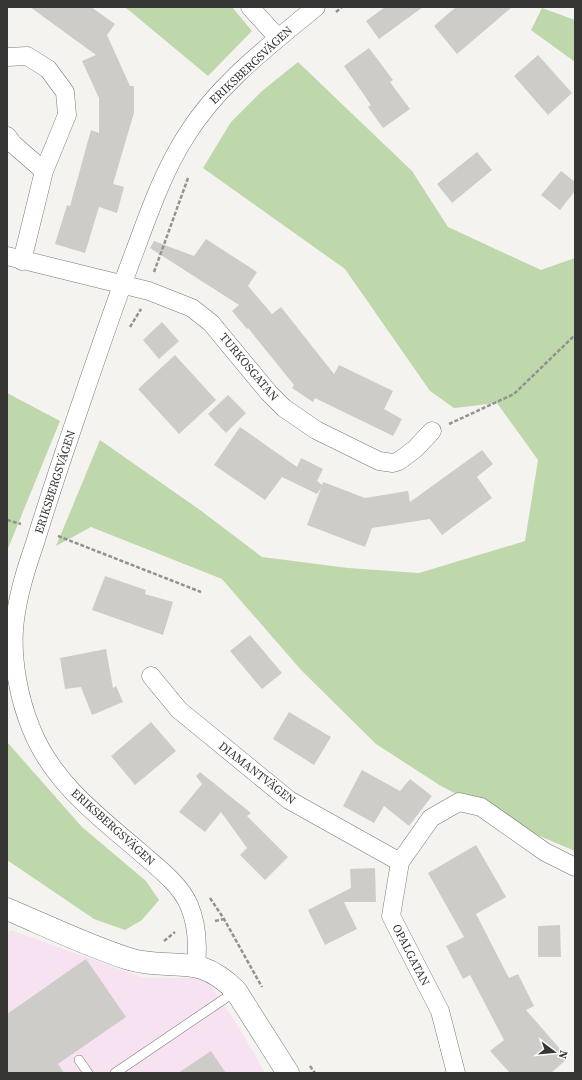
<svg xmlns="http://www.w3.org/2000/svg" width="582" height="1080" font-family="'Source Serif 4',serif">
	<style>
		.industrial { fill: #f7e2f1 }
		.green { fill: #bed7ab }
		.building { fill: #ceccc9 }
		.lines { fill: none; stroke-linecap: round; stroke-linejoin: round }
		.service-casing { stroke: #7a7876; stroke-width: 10 }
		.minor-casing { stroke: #7a7876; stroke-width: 19 }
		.tertiary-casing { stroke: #7a7876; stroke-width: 23 }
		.path { stroke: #93928f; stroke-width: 2.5; stroke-dasharray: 4 2; stroke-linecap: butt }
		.service { stroke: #fff; stroke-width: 9 }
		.minor { stroke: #fff; stroke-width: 18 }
		.tertiary { stroke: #fff; stroke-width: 22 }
		.labels { text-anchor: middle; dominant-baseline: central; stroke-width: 3; stroke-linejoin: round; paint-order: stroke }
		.street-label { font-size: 12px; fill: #363634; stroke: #fff }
	</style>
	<rect width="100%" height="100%" fill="#f5f3f0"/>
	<path class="industrial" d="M 11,930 L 144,978 L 206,978 L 240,1029 L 265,1073 L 7,1073 L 7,933 Z"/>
	<path class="green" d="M 125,7 L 232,7 L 252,31 L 208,76 Z
		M 542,8 L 575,20 L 575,62 L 531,30 Z
		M 298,62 L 412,171 L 448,227 L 541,270 L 575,258 L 575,851 L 535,834 L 441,786 L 376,744 L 301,670 L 222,579 L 91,527 L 56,546 L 100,440 L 200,510 L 262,557 L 348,568 L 419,573 L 525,541 L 538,460 L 497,403 L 454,408 L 430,391 L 345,269 L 203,168 L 231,122 L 262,91 Z
		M 7,393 L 60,421 L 7,551 Z
		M 7,742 L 82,827 L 146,881 L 159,900 L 142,920 L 125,930 L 94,919 L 7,860 Z"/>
	<path class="building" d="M 30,7 L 91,7 L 115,24 L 107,35 L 130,86 L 134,86 L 134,113 L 113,184 L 124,187 L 117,213 L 99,207 L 85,253 L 55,244 L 67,205 L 70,206 L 91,130 L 99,133 L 99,98 L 82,61 L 96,55 Z
		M 385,7 L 423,7 L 379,39 L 366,21 Z
		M 456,7 L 512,7 L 457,54 L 434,26 Z
		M 369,48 L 393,80 L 390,82 L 410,109 L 383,128 L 368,107 L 371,105 L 344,66 Z
		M 538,55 L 572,93 L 548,115 L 514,76 Z
		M 477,152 L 492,170 L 452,203 L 437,184 Z
		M 561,171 L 575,182 L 575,191 L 560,210 L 541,195 Z
		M 206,239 L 257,272 L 248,286 L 272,314 L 281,307 L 334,374 L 339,365 L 393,391 L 384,409 L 402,419 L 393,436 L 315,398 L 313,402 L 292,388 L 294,385 L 248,328 L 247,329 L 232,311 L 239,305 L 150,248 L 154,241 L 194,256 Z
		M 162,322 L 179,341 L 159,359 L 143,340 Z
		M 175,355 L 216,400 L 179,434 L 138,389 Z
		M 228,395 L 246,413 L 226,433 L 208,414 Z
		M 240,427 L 297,467 L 301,458 L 323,469 L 317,481 L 322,485 L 323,482 L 365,498 L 408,491 L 410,502 L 482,450 L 493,464 L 477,477 L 492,498 L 442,535 L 430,519 L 372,528 L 365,547 L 307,525 L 321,488 L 317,494 L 282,477 L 265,500 L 214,465 Z
		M 105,576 L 146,590 L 145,594 L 173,602 L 163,635 L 92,610 Z
		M 250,635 L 282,673 L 262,689 L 230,651 Z
		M 106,649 L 113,688 L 116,686 L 123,702 L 92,715 L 81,687 L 65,689 L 60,658 Z
		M 289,712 L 331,737 L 314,765 L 273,739 Z
		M 151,722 L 176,751 L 135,785 L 111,756 Z
		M 362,770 L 400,791 L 410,779 L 432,796 L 409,826 L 384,806 L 374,823 L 343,806 Z
		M 200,772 L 251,813 L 247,816 L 288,857 L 265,880 L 240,855 L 247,848 L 221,812 L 205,832 L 179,812 L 202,784 L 196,776 Z
		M 476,845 L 506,897 L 476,914 L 509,978 L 518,974 L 534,1006 L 526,1010 L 568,1058 L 551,1073 L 510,1073 L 490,1051 L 504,1040 L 470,975 L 463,979 L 446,946 L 464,937 L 428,873 Z
		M 375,868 L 376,902 L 344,902 L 357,929 L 325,945 L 308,910 L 351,888 L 350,869 Z
		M 560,925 L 561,957 L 538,957 L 538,926 Z
		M 86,959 L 126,1017 L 58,1064 L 64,1073 L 7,1073 L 7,1014 Z
		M 211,1051 L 226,1073 L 178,1073 Z"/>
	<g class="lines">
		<g class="service-casing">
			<path id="service" d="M 79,1060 L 88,1073
				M 115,1073 L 236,991"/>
		</g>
		<g class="minor-casing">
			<path id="minor" d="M 250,7 L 278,38
				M 7,57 L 27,56 L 48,69 L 65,92 L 67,115 L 44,171 L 22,261
				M 7,136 L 13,144 L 44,171
				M 7,256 L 149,291 L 192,308 L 211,323 L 269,393 L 284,408 L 316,430 L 379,461 L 393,463 L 399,461 L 415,449 L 432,431
				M 151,676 L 179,710 L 289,800 L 400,862
				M 196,965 C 198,946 197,924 189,905 C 180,884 157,867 140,852 C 98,816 52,782 31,728 C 19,699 12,661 14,630 C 16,600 25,571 35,543 C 44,513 54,483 64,453 C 87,386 109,319 134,253 C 149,213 163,172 186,136 C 218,84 269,46 316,7
				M 456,1073 L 440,1011 L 391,916 L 400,862 L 431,818 L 459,802 L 481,807 L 545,852 L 575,867"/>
		</g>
		<g class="tertiary-casing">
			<path id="tertiary" d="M 7,909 C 47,926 88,946 129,959 C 174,972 197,951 236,991 L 288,1073"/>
		</g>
		<path class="path" d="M 336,12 L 342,7
			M 154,272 L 188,178
			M 130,327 L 141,309
			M 449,424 L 514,394 L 575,335
			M 7,520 L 21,524
			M 58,536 L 201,592
			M 210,898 L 224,919 L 262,987
			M 215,921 L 224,919
			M 164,941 L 175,932
			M 310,1066 L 315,1073"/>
		<use href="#service" class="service"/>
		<use href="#minor" class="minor"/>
		<use href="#tertiary" class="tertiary"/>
	</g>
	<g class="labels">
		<g class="street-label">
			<text transform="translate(251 65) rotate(-43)">ERIKSBERGSVÄGEN</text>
			<text transform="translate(249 367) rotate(50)">TURKOSGATAN</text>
			<text transform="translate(55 482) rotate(-72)">ERIKSBERGSVÄGEN</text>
			<text transform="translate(257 773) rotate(38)">DIAMANTVÄGEN</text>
			<text transform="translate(113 827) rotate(42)">ERIKSBERGSVÄGEN</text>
			<text transform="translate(411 955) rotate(63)">OPALGATAN</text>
		</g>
	</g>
	<rect width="582" height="1080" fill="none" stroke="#363634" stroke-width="16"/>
	<g transform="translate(554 1052) rotate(106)" stroke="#ffffff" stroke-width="3" paint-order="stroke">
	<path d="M0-3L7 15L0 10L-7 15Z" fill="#363634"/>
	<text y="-6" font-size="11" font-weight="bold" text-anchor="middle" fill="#363634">N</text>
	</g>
</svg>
